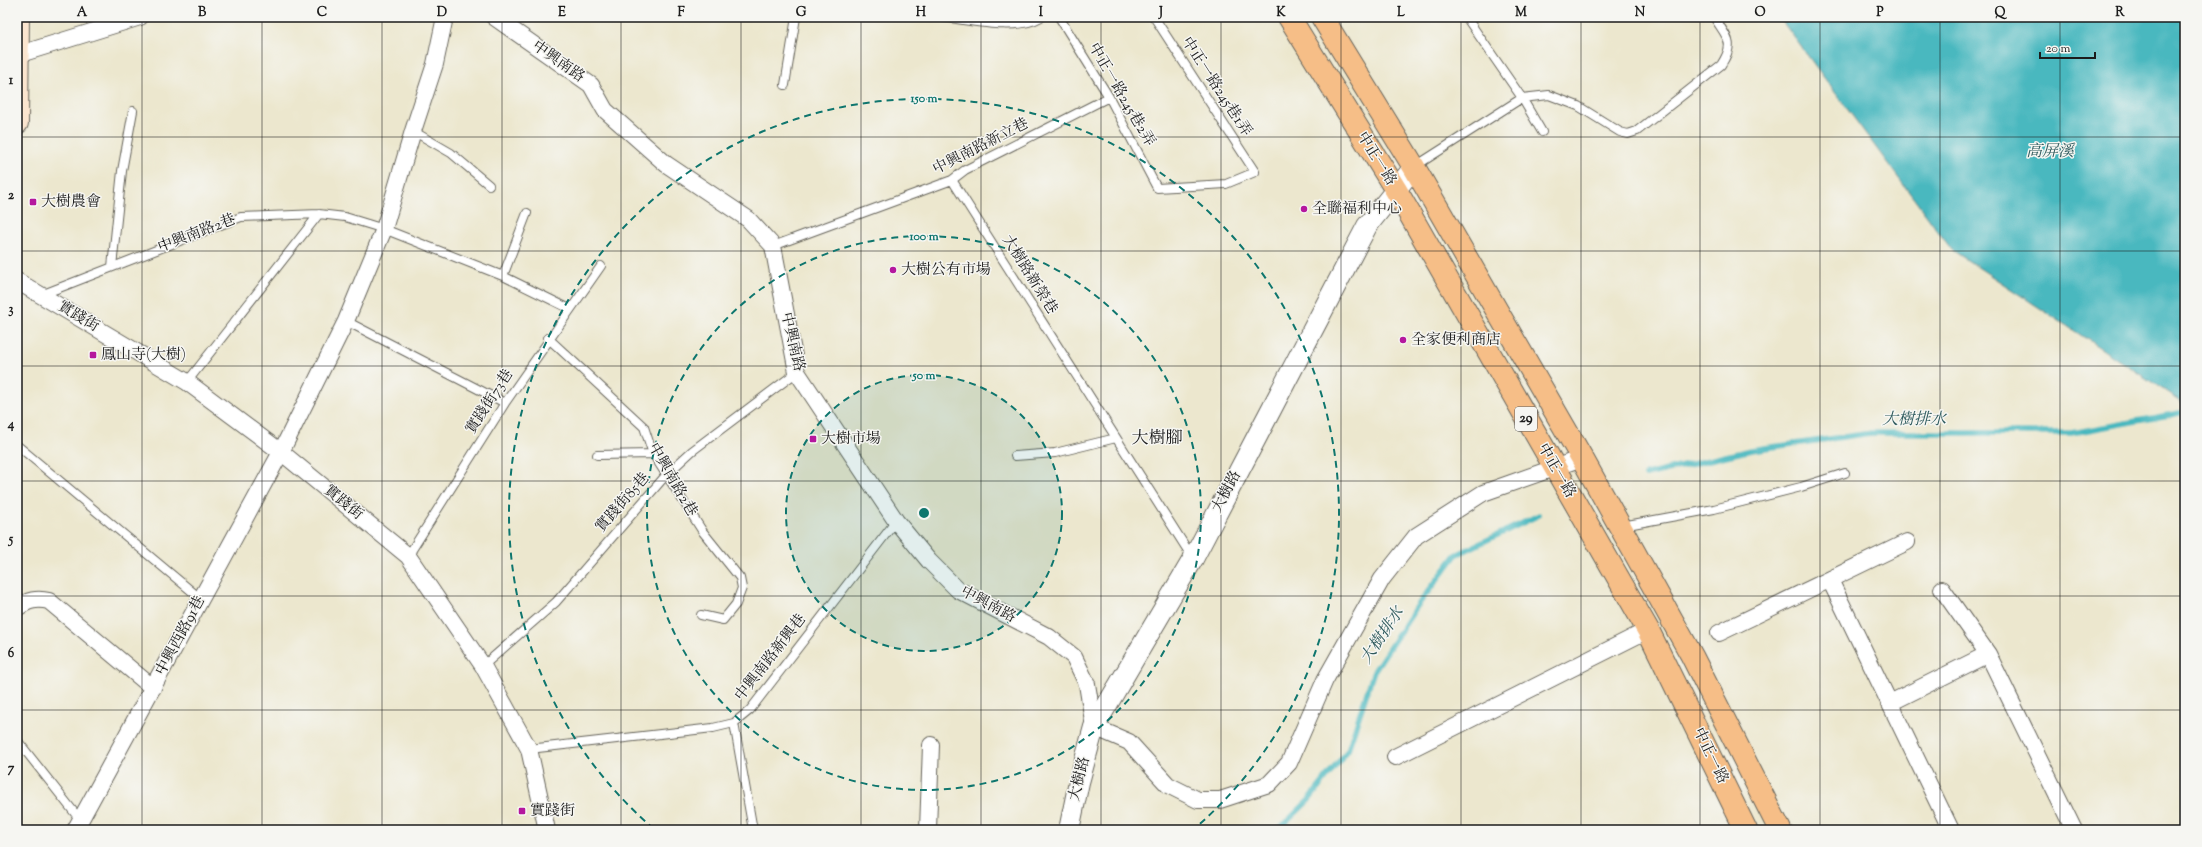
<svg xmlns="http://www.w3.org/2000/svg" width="2202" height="847" font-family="'Sorts Mill Goudy','Noto Serif TC',serif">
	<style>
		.water { fill: #49b8bf; stroke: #326a6e }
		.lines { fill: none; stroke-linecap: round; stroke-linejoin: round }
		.stream { stroke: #49b8bf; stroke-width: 5.5 }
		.service-casing { stroke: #65635a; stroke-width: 10 }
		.minor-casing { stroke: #65635a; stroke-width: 18 }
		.tertiary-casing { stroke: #65635a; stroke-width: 22 }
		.secondary-casing { stroke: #65635a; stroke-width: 24 }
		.primary-casing { stroke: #65635a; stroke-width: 24 }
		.service { stroke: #fff; stroke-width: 8 }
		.minor { stroke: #fff; stroke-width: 16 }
		.tertiary { stroke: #fff; stroke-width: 20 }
		.secondary { stroke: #fbe5cf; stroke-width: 22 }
		.primary { stroke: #f6be87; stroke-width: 22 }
		.grid { fill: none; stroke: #1c1c1c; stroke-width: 1; stroke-opacity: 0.55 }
		.ring { fill: none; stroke: #0f766e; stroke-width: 2; stroke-dasharray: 7 5 }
		.poi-dot { fill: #b5179e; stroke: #f6f6f2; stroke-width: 1.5 }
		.labels { text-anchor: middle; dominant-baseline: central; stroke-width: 3; stroke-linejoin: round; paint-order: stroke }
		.shield { fill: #f6f6f2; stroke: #5d5d5c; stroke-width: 1 }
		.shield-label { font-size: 14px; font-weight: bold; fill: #1c1c1c }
		.street-label { font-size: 15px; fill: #1c1c1c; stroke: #f6f6f2 }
		.poi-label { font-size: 15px; fill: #1c1c1c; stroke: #f6f6f2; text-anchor: start }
		.water-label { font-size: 16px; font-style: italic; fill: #2e5a5d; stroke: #f6f6f2 }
		.quarter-label { font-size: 17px; fill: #1c1c1c; stroke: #f6f6f2 }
		.centre { fill: #0f766e; stroke: #f6f6f2; stroke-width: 2 }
		.ring-label { font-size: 12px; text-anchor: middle; font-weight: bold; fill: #0f766e; stroke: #f6f6f2; stroke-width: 3; stroke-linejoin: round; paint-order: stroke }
		.neatline { fill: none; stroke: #1c1c1c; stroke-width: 1.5 }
		.grid-label { font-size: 13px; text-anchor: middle; font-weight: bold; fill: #1c1c1c }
	</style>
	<rect width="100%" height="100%" fill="#f6f6f2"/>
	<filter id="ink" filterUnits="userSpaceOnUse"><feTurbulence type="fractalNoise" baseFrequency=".025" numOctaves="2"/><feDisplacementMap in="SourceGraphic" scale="8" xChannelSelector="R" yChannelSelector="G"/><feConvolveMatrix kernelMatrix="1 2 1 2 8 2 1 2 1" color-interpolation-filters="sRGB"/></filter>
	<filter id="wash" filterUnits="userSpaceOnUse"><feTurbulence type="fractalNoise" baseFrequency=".012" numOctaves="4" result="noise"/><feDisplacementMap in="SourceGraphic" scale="16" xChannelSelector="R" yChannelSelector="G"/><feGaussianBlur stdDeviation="0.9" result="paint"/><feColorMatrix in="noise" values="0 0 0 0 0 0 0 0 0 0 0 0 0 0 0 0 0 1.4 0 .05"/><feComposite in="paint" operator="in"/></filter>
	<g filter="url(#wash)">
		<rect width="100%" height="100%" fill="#ece7ce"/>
		<path class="water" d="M 1779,17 L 2185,17 L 2185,404 L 1952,250 Z"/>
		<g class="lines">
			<path class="stream" d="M 1646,475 L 1751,450 L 1872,433 L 2072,433 L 2185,412
				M 1278,830 L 1309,800 L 1348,750 L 1374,671 L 1418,605 L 1456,555 L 1539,515"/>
		</g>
	</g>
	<g filter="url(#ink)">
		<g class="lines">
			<g class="service-casing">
				<path id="service" d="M 942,17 C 970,20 1016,32 1041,17
					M 1059,17 L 1109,97 L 1157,188 L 1226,184 L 1255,172 L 1154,17
					M 1466,17 L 1522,98 L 1542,132
					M 785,85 L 796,17
					M 413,131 L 451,153 L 489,185
					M 1414,167 L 1522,98 L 1549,95 L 1578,106 L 1620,132 L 1628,134 L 1637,131 L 1721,65 C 1736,42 1727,38 1714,17
					M 952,180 L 1192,557
					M 773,246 L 952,180 L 965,170 L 1109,97
					M 112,267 L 122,171 L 133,111
					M 503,276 L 527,213
					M 41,295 L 241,217 L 319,214 L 345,217 L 384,229 L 503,276 L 570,309
					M 346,321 L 505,403
					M 548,338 L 644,427 L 653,454 L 703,532 L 740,578 L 742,588 L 736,604 L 723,620 L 701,615
					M 187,382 L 319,214
					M 18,446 L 201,599
					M 597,455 L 653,454
					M 1015,456 L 1055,453 L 1116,438
					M 1622,526 L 1714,509 L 1801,487 L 1845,473
					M 408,556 L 505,403 L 601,266
					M 483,666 L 556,602 L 667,474 L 692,451 L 797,372
					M 734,723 L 753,830
					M 17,740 L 81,821
					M 529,749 L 713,728 L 734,723 L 750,710 L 896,521"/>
			</g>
			<g class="minor-casing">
				<path id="minor" d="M 494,17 L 591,85 L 605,110 L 666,164 L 748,219 L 773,246 L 797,372 L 896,521 L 929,561 L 958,590 L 1049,637 L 1074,657 L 1087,684 L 1094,727 L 1129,742 L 1168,785 L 1198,800 L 1220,800 L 1269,784 L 1289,763 L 1325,680 L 1382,579 L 1416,536 L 1483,493 L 1582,458
					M 17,55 L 140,17
					M 17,281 L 187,382 L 281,452 L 408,556 L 483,666 L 529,749 L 547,830
					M 1830,580 L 1951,830
					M 1942,589 L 1988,654 L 2074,830
					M 17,608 C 28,600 37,598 49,601 L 153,688
					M 1719,633 L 1907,542
					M 1890,703 L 1988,654
					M 1395,757 L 1648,630
					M 75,830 L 281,452 L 346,321 L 384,229 L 413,131 L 435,64 L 445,17
					M 928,830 L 931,745"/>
			</g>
			<g class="tertiary-casing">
				<path id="tertiary" d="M 1069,830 L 1079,782 L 1094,727 L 1193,559 L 1367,226 L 1414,167"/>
			</g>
			<g class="secondary-casing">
				<path id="secondary" d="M 17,123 L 18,17"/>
			</g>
			<g class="primary-casing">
				<path id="primary" d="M 1289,17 L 1396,190 L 1648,630 L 1746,830
					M 1322,17 L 1414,167 L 1582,458 L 1692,656 L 1780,830"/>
			</g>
			<use href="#service" class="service"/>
			<use href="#minor" class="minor"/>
			<use href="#tertiary" class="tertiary"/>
			<use href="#secondary" class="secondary"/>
			<use href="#primary" class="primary"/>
		</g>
	</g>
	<path class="grid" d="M 142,17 L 142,830M 262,17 L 262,830M 382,17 L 382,830M 502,17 L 502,830M 621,17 L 621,830M 741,17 L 741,830M 861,17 L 861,830M 981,17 L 981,830M 1101,17 L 1101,830M 1221,17 L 1221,830M 1341,17 L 1341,830M 1461,17 L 1461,830M 1581,17 L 1581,830M 1700,17 L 1700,830M 1820,17 L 1820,830M 1940,17 L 1940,830M 2060,17 L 2060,830M 17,137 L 2185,137M 17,251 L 2185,251M 17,366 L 2185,366M 17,481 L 2185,481M 17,596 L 2185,596M 17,710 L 2185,710"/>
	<circle cx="924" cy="513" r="138" fill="#0f766e" fill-opacity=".12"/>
	<g class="ring">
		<circle cx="924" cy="513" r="138"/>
		<circle cx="924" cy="513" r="277"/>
		<path d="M654 829A415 415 0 1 1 1194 829"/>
	</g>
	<g class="poi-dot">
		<rect x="29" y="198" width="8" height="8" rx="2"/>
		<circle cx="1304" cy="209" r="4"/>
		<circle cx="893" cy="270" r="4"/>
		<circle cx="1403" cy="340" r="4"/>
		<rect x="89" y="351" width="8" height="8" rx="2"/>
		<rect x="809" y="435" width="8" height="8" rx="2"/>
		<rect x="518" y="807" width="8" height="8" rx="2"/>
	</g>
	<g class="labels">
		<rect class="shield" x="1515" y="407" width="22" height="24" rx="3"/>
		<g class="shield-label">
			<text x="1526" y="419">29</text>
		</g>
		<g class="street-label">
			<text transform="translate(558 62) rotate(35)">中興南路</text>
			<text transform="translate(1216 87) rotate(57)">中正一路245巷1弄</text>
			<text transform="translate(1121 95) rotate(60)">中正一路245巷2弄</text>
			<text transform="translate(981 147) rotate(-27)">中興南路新立巷</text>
			<text transform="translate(1376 159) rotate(58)">中正一路</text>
			<text transform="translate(197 234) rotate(-21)">中興南路2巷</text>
			<text transform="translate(1029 275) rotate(58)">大樹路新榮巷</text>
			<text transform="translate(78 317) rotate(31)">實踐街</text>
			<text transform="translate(792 342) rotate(77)">中興南路</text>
			<text transform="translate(490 402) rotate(-57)">實踐街73巷</text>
			<text transform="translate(1556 471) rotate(60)">中正一路</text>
			<text transform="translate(672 480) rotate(60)">中興南路2巷</text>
			<text transform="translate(1227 492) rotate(-62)">大樹路</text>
			<text transform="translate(343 503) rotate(39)">實踐街</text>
			<text transform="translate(623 503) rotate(-49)">實踐街85巷</text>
			<text transform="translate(988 605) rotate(28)">中興南路</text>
			<text transform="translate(181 636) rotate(-62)">中興西路91巷</text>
			<text transform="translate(771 658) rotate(-52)">中興南路新興巷</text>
			<text transform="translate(1710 756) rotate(64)">中正一路</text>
			<text transform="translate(1080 779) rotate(-76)">大樹路</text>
		</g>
		<g class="poi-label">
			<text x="41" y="202">大樹農會</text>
			<text x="1312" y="209">全聯福利中心</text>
			<text x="901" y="270">大樹公有市場</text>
			<text x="1411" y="340">全家便利商店</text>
			<text x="101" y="355">鳳山寺(大樹)</text>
			<text x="821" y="439">大樹市場</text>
			<text x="530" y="811">實踐街</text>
		</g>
		<g class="water-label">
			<text x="2050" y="152">高屏溪</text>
			<text x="1914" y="420">大樹排水</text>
			<text transform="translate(1383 636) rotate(-56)">大樹排水</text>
		</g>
		<g class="quarter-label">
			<text x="1157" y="439">大樹腳</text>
		</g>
	</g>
	<circle cx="924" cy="513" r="6" class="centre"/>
	<g class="ring-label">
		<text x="924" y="102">150 m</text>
		<text x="924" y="240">100 m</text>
		<text x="924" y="379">50 m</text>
	</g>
	<rect width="2202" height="847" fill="none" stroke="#f6f6f2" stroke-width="44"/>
	<path d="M2040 52v6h55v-6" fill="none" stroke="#1c1c1c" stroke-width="2"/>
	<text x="2046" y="52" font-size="12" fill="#1c1c1c" stroke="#f6f6f2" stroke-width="3" paint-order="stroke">20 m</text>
	<rect x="22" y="22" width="2158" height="803" class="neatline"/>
	<g class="grid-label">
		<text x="82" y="16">A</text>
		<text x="202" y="16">B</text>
		<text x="322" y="16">C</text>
		<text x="442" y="16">D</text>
		<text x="562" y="16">E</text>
		<text x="681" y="16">F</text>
		<text x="801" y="16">G</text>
		<text x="921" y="16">H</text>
		<text x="1041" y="16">I</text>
		<text x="1161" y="16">J</text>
		<text x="1281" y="16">K</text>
		<text x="1401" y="16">L</text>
		<text x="1521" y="16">M</text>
		<text x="1640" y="16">N</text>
		<text x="1760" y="16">O</text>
		<text x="1880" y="16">P</text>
		<text x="2000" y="16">Q</text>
		<text x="2120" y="16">R</text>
		<text x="11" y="84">1</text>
		<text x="11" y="199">2</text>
		<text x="11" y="313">3</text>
		<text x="11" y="428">4</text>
		<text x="11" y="543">5</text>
		<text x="11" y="657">6</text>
		<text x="11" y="772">7</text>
	</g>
</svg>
